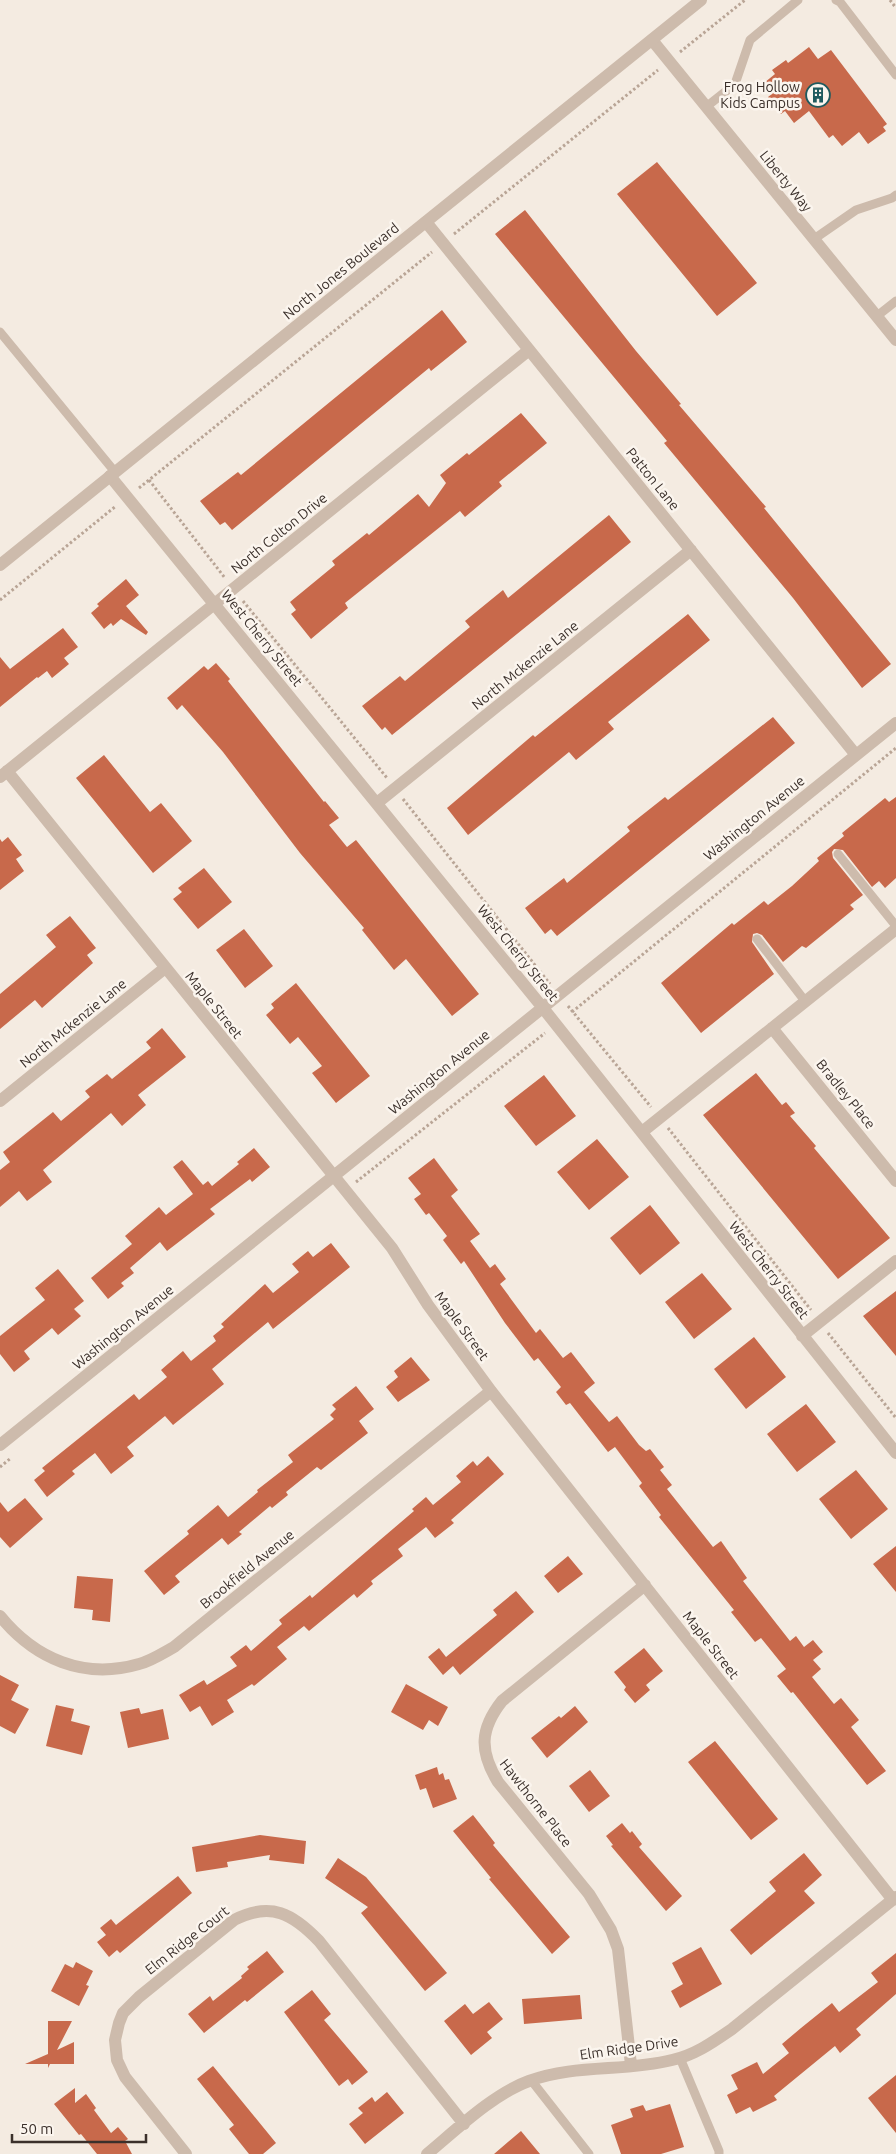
<svg xmlns="http://www.w3.org/2000/svg" width="896" height="2154" font-family="Ubuntu,sans-serif">
	<style>
		.building { fill: #c8694b }
		.lines { fill: none; stroke-linecap: round; stroke-linejoin: round }
		.path { stroke: #b9a596; stroke-width: 3; stroke-dasharray: 2.5 2.5; stroke-linecap: butt }
		.service { stroke: #cdbbac; stroke-width: 9 }
		.minor { stroke: #cdbbac; stroke-width: 12 }
		.tertiary { stroke: #cdbbac; stroke-width: 12 }
		.labels { text-anchor: middle; dominant-baseline: central; stroke-width: 5; stroke-linejoin: round; paint-order: stroke }
		.poi-label { font-size: 14px; fill: #3b302b; stroke: #fbf5ee; text-anchor: end }
		.street-label { font-size: 14px; fill: #3b302b; stroke: #fbf5ee }
	</style>
	<rect width="100%" height="100%" fill="#f4ebe1"/>
	<path class="building" d="M 809,47 L 818,59 L 831,50 L 887,124 L 883,127 L 886,131 L 868,144 L 859,132 L 842,146 L 833,135 L 829,138 L 809,111 L 794,123 L 785,111 L 781,114 L 768,97 L 772,94 L 764,83 L 775,74 L 772,70 L 786,60 L 788,63 Z
		M 657,162 L 757,283 L 717,316 L 617,194 Z
		M 525,210 L 636,351 L 681,404 L 679,405 L 766,507 L 764,508 L 891,664 L 862,688 L 793,598 L 664,443 L 667,441 L 495,234 Z
		M 442,310 L 467,342 L 431,371 L 429,368 L 232,530 L 225,522 L 220,525 L 200,501 L 238,472 L 241,475 Z
		M 521,413 L 547,443 L 499,482 L 502,486 L 465,517 L 460,511 L 345,603 L 348,608 L 311,639 L 291,614 L 296,610 L 290,602 L 335,565 L 332,561 L 367,533 L 369,535 L 418,494 L 429,507 L 446,483 L 440,475 L 467,453 L 469,455 Z
		M 609,515 L 631,542 L 392,735 L 385,727 L 382,730 L 362,706 L 400,676 L 405,681 L 470,627 L 465,621 L 503,590 L 508,598 Z
		M 126,579 L 139,595 L 126,606 L 148,632 L 146,635 L 121,619 L 113,626 L 111,623 L 104,629 L 91,613 L 99,606 L 97,604 Z
		M 688,614 L 710,640 L 608,722 L 614,729 L 576,760 L 569,752 L 468,835 L 447,808 L 533,735 L 535,737 Z
		M 63,628 L 78,647 L 64,658 L 69,664 L 52,678 L 47,671 L 38,678 L 37,677 L 0,707 L 0,657 L 10,669 Z
		M 216,663 L 230,679 L 228,681 L 324,802 L 325,801 L 339,818 L 329,825 L 347,847 L 356,840 L 479,994 L 452,1016 L 406,959 L 394,970 L 362,930 L 364,928 L 300,853 L 223,752 L 182,705 L 177,710 L 167,698 L 204,666 L 208,670 Z
		M 773,717 L 795,743 L 557,936 L 551,929 L 545,934 L 525,908 L 564,878 L 567,883 L 630,831 L 627,827 L 665,797 L 668,800 Z
		M 104,755 L 150,812 L 161,803 L 192,841 L 153,873 L 76,778 Z
		M 896,797 L 896,878 L 885,888 L 879,881 L 872,887 L 843,850 L 834,849 L 832,852 L 833,858 L 863,895 L 850,905 L 854,909 L 806,948 L 802,946 L 783,962 L 762,935 L 757,933 L 753,934 L 752,942 L 774,974 L 701,1033 L 661,983 L 732,923 L 734,925 L 764,901 L 768,905 L 792,886 L 819,861 L 817,858 L 844,836 L 842,833 L 885,798 L 889,802 Z
		M 8,837 L 22,855 L 16,859 L 24,871 L 0,890 L 0,839 L 2,842 Z
		M 204,868 L 232,902 L 198,929 L 173,899 L 182,892 L 178,888 Z
		M 70,916 L 96,948 L 87,955 L 93,963 L 42,1008 L 35,1000 L 0,1029 L 0,994 L 56,947 L 46,935 Z
		M 244,929 L 273,966 L 245,988 L 216,950 Z
		M 296,983 L 370,1076 L 336,1103 L 312,1073 L 322,1066 L 298,1037 L 290,1044 L 266,1015 L 274,1008 L 271,1004 Z
		M 162,1028 L 186,1057 L 138,1095 L 146,1105 L 122,1126 L 111,1113 L 43,1170 L 52,1182 L 27,1201 L 19,1191 L 0,1207 L 0,1170 L 10,1162 L 3,1152 L 53,1112 L 61,1121 L 90,1097 L 85,1091 L 107,1074 L 112,1079 L 151,1048 L 146,1042 Z
		M 756,1073 L 782,1105 L 786,1102 L 795,1113 L 790,1116 L 816,1146 L 814,1148 L 890,1238 L 838,1279 L 703,1115 Z
		M 544,1075 L 576,1116 L 536,1146 L 504,1106 Z
		M 597,1139 L 629,1177 L 589,1210 L 557,1172 Z
		M 254,1148 L 270,1167 L 252,1182 L 250,1179 L 210,1209 L 215,1214 L 167,1251 L 160,1242 L 130,1268 L 134,1273 L 121,1283 L 124,1286 L 108,1299 L 91,1278 L 132,1244 L 125,1236 L 159,1207 L 166,1215 L 193,1194 L 173,1167 L 182,1160 L 203,1185 L 208,1181 L 212,1186 L 239,1164 L 237,1162 Z
		M 434,1158 L 458,1190 L 451,1196 L 480,1234 L 470,1241 L 490,1268 L 495,1264 L 506,1279 L 500,1284 L 536,1333 L 540,1329 L 563,1358 L 571,1352 L 595,1383 L 584,1392 L 609,1422 L 617,1416 L 639,1445 L 646,1451 L 650,1449 L 664,1467 L 660,1470 L 672,1485 L 667,1489 L 713,1547 L 721,1541 L 747,1578 L 743,1581 L 790,1641 L 796,1636 L 804,1647 L 813,1640 L 823,1652 L 813,1660 L 821,1669 L 812,1677 L 834,1704 L 841,1698 L 859,1720 L 851,1727 L 886,1771 L 867,1785 L 793,1692 L 791,1693 L 777,1676 L 786,1669 L 761,1638 L 755,1642 L 731,1612 L 734,1610 L 659,1517 L 661,1515 L 639,1486 L 642,1483 L 615,1447 L 608,1452 L 570,1403 L 566,1405 L 556,1392 L 561,1387 L 538,1358 L 534,1361 L 505,1323 L 464,1261 L 461,1264 L 443,1240 L 447,1236 L 429,1213 L 426,1215 L 414,1199 L 421,1194 L 408,1178 Z
		M 650,1205 L 680,1243 L 640,1275 L 610,1238 Z
		M 331,1243 L 350,1267 L 273,1329 L 268,1322 L 212,1369 L 224,1384 L 173,1425 L 165,1416 L 127,1447 L 134,1456 L 111,1474 L 95,1453 L 72,1471 L 75,1474 L 47,1497 L 34,1480 L 45,1471 L 42,1468 L 134,1394 L 139,1400 L 167,1377 L 161,1370 L 183,1351 L 191,1361 L 216,1341 L 213,1336 L 224,1327 L 221,1324 L 265,1284 L 273,1293 L 299,1272 L 292,1264 L 308,1251 L 313,1257 Z
		M 58,1269 L 84,1301 L 74,1309 L 81,1316 L 58,1335 L 52,1328 L 24,1351 L 30,1359 L 14,1372 L 0,1354 L 0,1336 L 45,1300 L 35,1288 Z
		M 702,1273 L 732,1309 L 694,1339 L 665,1302 Z
		M 896,1291 L 896,1356 L 863,1316 Z
		M 754,1337 L 786,1377 L 746,1409 L 714,1369 Z
		M 411,1357 L 430,1380 L 398,1402 L 386,1387 L 398,1377 L 394,1371 Z
		M 356,1386 L 374,1409 L 359,1421 L 368,1433 L 321,1470 L 317,1467 L 286,1492 L 288,1495 L 272,1508 L 270,1506 L 239,1532 L 242,1534 L 228,1545 L 222,1538 L 175,1576 L 180,1582 L 164,1595 L 144,1571 L 189,1534 L 187,1531 L 218,1505 L 228,1517 L 258,1492 L 257,1490 L 293,1462 L 288,1455 L 334,1419 L 330,1415 L 336,1409 L 332,1405 Z
		M 806,1404 L 836,1442 L 797,1472 L 767,1434 Z
		M 488,1456 L 504,1474 L 451,1520 L 454,1523 L 435,1538 L 426,1527 L 398,1549 L 403,1556 L 371,1581 L 373,1584 L 357,1598 L 354,1594 L 309,1631 L 304,1626 L 277,1647 L 287,1659 L 254,1686 L 252,1684 L 227,1700 L 234,1712 L 212,1726 L 200,1706 L 190,1712 L 179,1695 L 204,1680 L 207,1685 L 237,1666 L 230,1657 L 246,1645 L 251,1651 L 282,1624 L 279,1620 L 310,1595 L 312,1598 L 414,1511 L 412,1509 L 426,1497 L 433,1505 L 461,1482 L 456,1476 L 473,1461 L 477,1466 Z
		M 856,1470 L 888,1509 L 851,1539 L 819,1499 Z
		M 25,1498 L 43,1519 L 10,1548 L 0,1537 L 0,1502 L 8,1512 Z
		M 896,1546 L 896,1592 L 873,1564 Z
		M 568,1556 L 583,1574 L 558,1593 L 544,1576 Z
		M 77,1576 L 113,1579 L 110,1622 L 92,1620 L 93,1610 L 74,1608 Z
		M 516,1591 L 534,1612 L 460,1675 L 453,1666 L 443,1675 L 428,1657 L 439,1648 L 446,1657 L 497,1615 L 493,1610 Z
		M 644,1648 L 663,1671 L 646,1685 L 650,1690 L 635,1703 L 624,1690 L 626,1687 L 614,1672 Z
		M 0,1675 L 19,1685 L 11,1700 L 29,1709 L 15,1734 L 0,1726 Z
		M 406,1684 L 448,1707 L 438,1726 L 429,1720 L 423,1730 L 391,1712 Z
		M 56,1705 L 74,1709 L 71,1721 L 90,1726 L 82,1755 L 46,1746 Z
		M 575,1706 L 588,1722 L 547,1758 L 531,1738 L 559,1716 L 561,1718 Z
		M 139,1708 L 141,1714 L 163,1709 L 169,1739 L 128,1748 L 120,1712 Z
		M 715,1741 L 778,1819 L 751,1840 L 688,1762 Z
		M 437,1767 L 439,1775 L 443,1773 L 445,1780 L 449,1779 L 457,1799 L 433,1808 L 426,1788 L 420,1790 L 415,1775 Z
		M 590,1770 L 610,1796 L 589,1812 L 569,1786 Z
		M 473,1815 L 495,1843 L 493,1845 L 570,1937 L 552,1954 L 489,1879 L 491,1878 L 453,1831 Z
		M 622,1823 L 630,1833 L 632,1831 L 642,1844 L 639,1847 L 682,1896 L 666,1911 L 611,1846 L 613,1845 L 606,1836 Z
		M 260,1835 L 306,1841 L 304,1864 L 269,1860 L 270,1855 L 227,1862 L 228,1867 L 196,1872 L 192,1847 Z
		M 804,1853 L 822,1875 L 804,1891 L 815,1903 L 751,1955 L 730,1930 L 776,1891 L 769,1882 Z
		M 338,1858 L 366,1877 L 447,1973 L 425,1991 L 361,1913 L 368,1907 L 325,1878 Z
		M 178,1876 L 192,1893 L 120,1953 L 117,1950 L 109,1957 L 97,1942 L 106,1935 L 100,1928 L 111,1919 L 116,1925 Z
		M 701,1947 L 722,1984 L 680,2008 L 671,1991 L 683,1984 L 672,1963 Z
		M 267,1951 L 284,1972 L 247,2002 L 245,2000 L 204,2033 L 188,2014 L 210,1996 L 213,2001 L 242,1978 L 241,1976 L 249,1969 L 247,1967 Z
		M 896,1953 L 896,1994 L 856,2029 L 861,2035 L 840,2053 L 835,2046 L 774,2096 L 777,2100 L 753,2112 L 750,2107 L 736,2114 L 727,2095 L 738,2089 L 731,2075 L 757,2062 L 763,2074 L 789,2053 L 782,2044 L 801,2028 L 832,2003 L 839,2012 L 878,1982 L 871,1973 Z
		M 76,1962 L 93,1971 L 86,1985 L 89,1986 L 79,2006 L 51,1991 L 65,1964 L 73,1968 Z
		M 312,1990 L 331,2014 L 324,2020 L 368,2072 L 352,2085 L 348,2079 L 339,2086 L 284,2012 Z
		M 580,1995 L 582,2019 L 524,2024 L 522,1999 Z
		M 489,2002 L 503,2019 L 487,2032 L 492,2038 L 471,2055 L 444,2021 L 465,2004 L 473,2014 Z
		M 48,2021 L 72,2021 L 57,2050 L 74,2042 L 74,2064 L 50,2064 L 48,2068 L 48,2064 L 25,2064 L 48,2054 Z
		M 213,2066 L 276,2143 L 263,2154 L 249,2154 L 229,2129 L 234,2125 L 197,2079 Z
		M 896,2075 L 896,2133 L 868,2098 Z
		M 75,2088 L 75,2103 L 86,2094 L 96,2108 L 94,2110 L 111,2133 L 118,2127 L 128,2139 L 125,2141 L 132,2154 L 97,2154 L 81,2134 L 79,2135 L 54,2104 Z
		M 387,2092 L 404,2113 L 365,2144 L 349,2124 L 363,2113 L 358,2108 L 372,2097 L 375,2102 Z
		M 670,2104 L 684,2147 L 661,2154 L 621,2154 L 611,2125 L 633,2117 L 630,2109 L 643,2105 L 646,2111 Z
		M 521,2131 L 540,2154 L 494,2154 Z"/>
	<g class="lines">
		<path class="path" d="M 890,0 L 896,8
			M 680,52 L 745,0
			M 454,234 L 658,70
			M 149,480 L 225,578
			M 139,488 L 432,252
			M 0,600 L 116,506
			M 243,601 L 387,778
			M 403,799 L 550,984
			M 568,1006 L 651,1107
			M 572,1012 L 896,748
			M 668,1128 L 811,1310
			M 356,1182 L 545,1033
			M 828,1333 L 896,1418
			M 0,1467 L 11,1458"/>
		<path class="service" d="M 836,0 L 840,2 L 896,75
			M 706,107 L 735,84 L 750,40 L 798,0
			M 814,239 L 856,210 L 892,198 L 896,195
			M 877,316 L 896,301
			M 0,332 L 115,472
			M 838,854 L 896,926
			M 757,939 L 805,1001
			M 680,2058 L 719,2151 L 719,2154
			M 531,2080 L 589,2154"/>
		<path class="minor" d="M 652,40 L 896,340
			M 426,222 L 856,755
			M 110,476 L 543,1008 L 896,1453
			M 7,771 L 392,1248 L 428,1305 L 491,1391 L 893,1900
			M 0,777 L 529,350
			M 377,803 L 691,550
			M 772,1028 L 896,1181
			M 0,1101 L 165,968
			M 642,1132 L 896,929
			M 802,1336 L 896,1261
			M 0,1445 L 896,723
			M 0,1616 C 35,1659 84,1680 139,1664 C 151,1661 163,1653 174,1647 L 491,1391
			M 631,2065 L 618,1949 L 611,1930 L 589,1894 L 498,1782 C 479,1751 480,1729 502,1701 L 645,1585
			M 186,2154 L 125,2077 L 117,2060 L 115,2040 L 119,2023 L 123,2013 L 139,1997 L 234,1920 C 271,1901 293,1914 319,1941 L 464,2124
			M 427,2154 C 456,2130 493,2094 529,2081 C 575,2064 625,2072 672,2060 C 695,2055 713,2042 732,2029 L 896,1897"/>
		<path class="tertiary" d="M 0,565 L 701,0"/>
	</g>
	<defs>
		<g id="building-ring" transform="scale(1.25)"><circle r="9.5" fill="#fbf5ee" stroke="#1f5a5e" stroke-width="1.5"/><path d="M-4-6H4V6H1V3H-1V6H-4ZM-2.5-4.3h1.7v1.8h-1.7ZM.8-4.3h1.7v1.8H.8ZM-2.5-1h1.7V.8h-1.7ZM.8-1h1.7V.8H.8Z" fill="#1f5a5e"/></g>
	</defs>
	<g fill-rule="evenodd">
		<use href="#building-ring" x="818" y="95"/>
	</g>
	<g class="labels">
		<g class="poi-label">
			<text x="800" y="87">Frog Hollow<tspan x="800" dy="16">Kids Campus</tspan></text>
		</g>
		<g class="street-label">
			<text transform="translate(786 181) rotate(51)">Liberty Way</text>
			<text transform="translate(341 271) rotate(-39)">North Jones Boulevard</text>
			<text transform="translate(653 479) rotate(51)">Patton Lane</text>
			<text transform="translate(279 533) rotate(-39)">North Colton Drive</text>
			<text transform="translate(262 638) rotate(51)">West Cherry Street</text>
			<text transform="translate(525 665) rotate(-39)">North Mckenzie Lane</text>
			<text transform="translate(754 818) rotate(-39)">Washington Avenue</text>
			<text transform="translate(518 953) rotate(51)">West Cherry Street</text>
			<text transform="translate(214 1005) rotate(51)">Maple Street</text>
			<text transform="translate(73 1023) rotate(-39)">North Mckenzie Lane</text>
			<text transform="translate(439 1072) rotate(-39)">Washington Avenue</text>
			<text transform="translate(846 1094) rotate(51)">Bradley Place</text>
			<text transform="translate(769 1270) rotate(52)">West Cherry Street</text>
			<text transform="translate(462 1326) rotate(54)">Maple Street</text>
			<text transform="translate(123 1327) rotate(-39)">Washington Avenue</text>
			<text transform="translate(247 1569) rotate(-39)">Brookfield Avenue</text>
			<text transform="translate(711 1645) rotate(52)">Maple Street</text>
			<text transform="translate(536 1803) rotate(52)">Hawthorne Place</text>
			<text transform="translate(187 1940) rotate(-38)">Elm Ridge Court</text>
			<text transform="translate(629 2048) rotate(-8)">Elm Ridge Drive</text>
		</g>
	</g>
	<path d="M12 2134v8h134v-8" fill="none" stroke="#3b302b" stroke-width="2.5"/>
	<text x="20" y="2134" font-size="15" fill="#3b302b" stroke="#fbf5ee" stroke-width="4" paint-order="stroke">50 m</text>
</svg>
